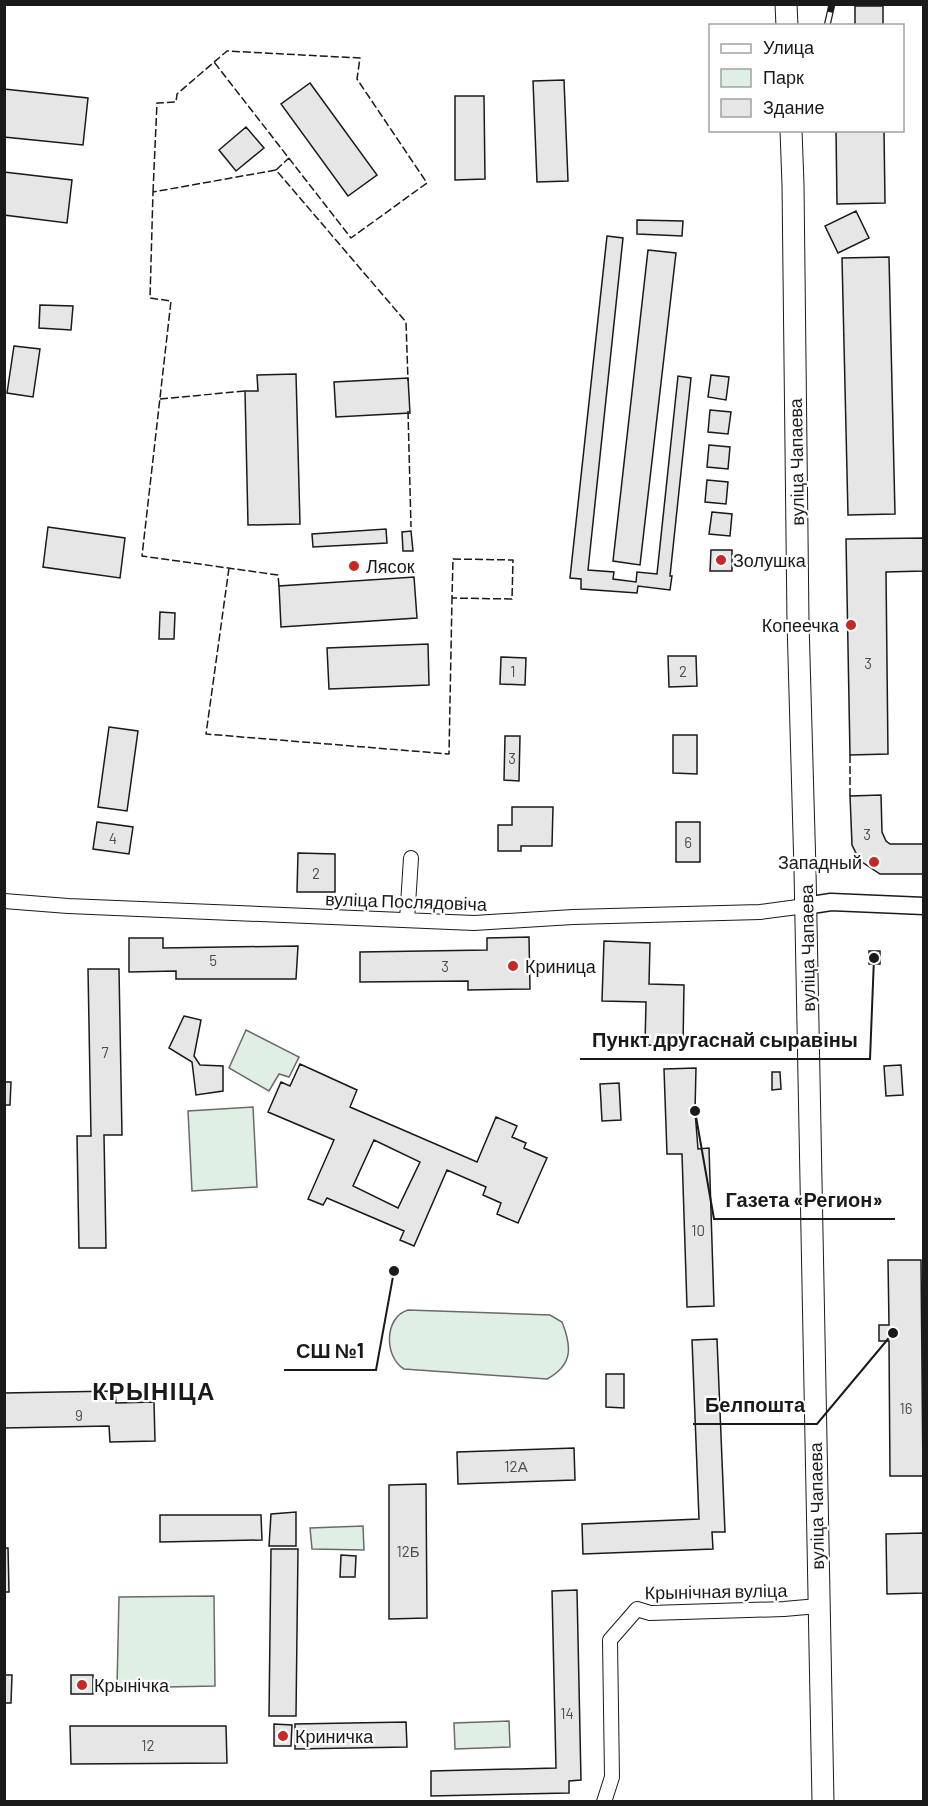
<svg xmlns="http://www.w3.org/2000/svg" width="928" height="1806" font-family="Barlow,sans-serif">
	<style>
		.green { fill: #e0efe3; stroke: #6a6a6a; stroke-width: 1.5 }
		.building { fill: #e6e6e6; stroke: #1a1a1a; stroke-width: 1.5; fill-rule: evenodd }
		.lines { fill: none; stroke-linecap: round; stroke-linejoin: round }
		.minor-casing { stroke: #1a1a1a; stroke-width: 16 }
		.tertiary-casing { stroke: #1a1a1a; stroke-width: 19 }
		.primary-casing { stroke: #1a1a1a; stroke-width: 23 }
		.minor { stroke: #fff; stroke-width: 14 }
		.tertiary { stroke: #fff; stroke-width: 16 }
		.primary { stroke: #fff; stroke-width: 21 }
		.rail-casing { stroke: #1a1a1a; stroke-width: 7 }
		.rail { stroke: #fff; stroke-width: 4.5; stroke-dasharray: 14; stroke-linecap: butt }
		.fence { stroke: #1a1a1a; stroke-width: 1.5; stroke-dasharray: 8 3; stroke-linecap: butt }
		.poi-dot { fill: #c62828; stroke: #fff; stroke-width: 2 }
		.labels { text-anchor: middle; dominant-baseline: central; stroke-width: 4.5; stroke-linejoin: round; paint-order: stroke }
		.number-label { font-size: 15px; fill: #4d4d4d }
		.street-label { font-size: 18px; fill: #1a1a1a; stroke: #fff }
		.poi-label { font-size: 18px; fill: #1a1a1a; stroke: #fff; text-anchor: start }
		.district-label { font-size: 24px; font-weight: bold; letter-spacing: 1.5px; fill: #1a1a1a; stroke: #fff }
		.leader { fill: none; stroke: #1a1a1a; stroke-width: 2 }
		.callout-dot { fill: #1a1a1a; stroke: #fff; stroke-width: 2 }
		.callout-label { font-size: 20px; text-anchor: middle; font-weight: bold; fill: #1a1a1a; stroke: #fff; stroke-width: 4.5; stroke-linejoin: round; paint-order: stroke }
	</style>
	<rect width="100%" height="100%" fill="#fff"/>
	<path class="green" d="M 246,1030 L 299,1057 L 289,1077 L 279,1074 L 269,1091 L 229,1068 Z
		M 253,1107 L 257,1187 L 192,1191 L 188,1111 Z
		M 408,1310 L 550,1315 L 562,1322 C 572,1347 573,1365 547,1379 L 404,1369 C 384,1357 384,1317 408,1310 Z
		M 363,1526 L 364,1550 L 312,1549 L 310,1528 Z
		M 214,1596 L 215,1686 L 117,1688 L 119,1597 Z
		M 509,1721 L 510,1747 L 455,1749 L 454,1723 Z"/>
	<path class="building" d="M 855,6 L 883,6 L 883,26 L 855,26 Z
		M 564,80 L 568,181 L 537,182 L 533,81 Z
		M 310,83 L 377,175 L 348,196 L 281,104 Z
		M 4,89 L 88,98 L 83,145 L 4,137 Z
		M 455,96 L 484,96 L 485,179 L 455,180 Z
		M 246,127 L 264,148 L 236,171 L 219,150 Z
		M 836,130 L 884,130 L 885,203 L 837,204 Z
		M 4,172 L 72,180 L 67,223 L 4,215 Z
		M 856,211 L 869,238 L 838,253 L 825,226 Z
		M 637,220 L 683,221 L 682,236 L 637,234 Z
		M 607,236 L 623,238 L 588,570 L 614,572 L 613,579 L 636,582 L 637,572 L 657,574 L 678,376 L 691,378 L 670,576 L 672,576 L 670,590 L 638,586 L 637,593 L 581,589 L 581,579 L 570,578 Z
		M 648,250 L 676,253 L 640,565 L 613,561 Z
		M 889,257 L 895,514 L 848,515 L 842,258 Z
		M 40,305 L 73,306 L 71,330 L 39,328 Z
		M 14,346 L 40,349 L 33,397 L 7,393 Z
		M 296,374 L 300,524 L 248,525 L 245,391 L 258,391 L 257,375 Z
		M 711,375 L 729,377 L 726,400 L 708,397 Z
		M 408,378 L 410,413 L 336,417 L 334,382 Z
		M 710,410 L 731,412 L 728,434 L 708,432 Z
		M 709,445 L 730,447 L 728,469 L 707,467 Z
		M 707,480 L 728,482 L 726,504 L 705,502 Z
		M 712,512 L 732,514 L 730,536 L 709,534 Z
		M 48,527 L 125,538 L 120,578 L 43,567 Z
		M 386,529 L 387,543 L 313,547 L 312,534 Z
		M 411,531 L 413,551 L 403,551 L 402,532 Z
		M 924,538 L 924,571 L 886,572 L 888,754 L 850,755 L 846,539 Z
		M 711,550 L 732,550 L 732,571 L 710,571 Z
		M 414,577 L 417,618 L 281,627 L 279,586 Z
		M 160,612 L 175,613 L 174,639 L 159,639 Z
		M 428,644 L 429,685 L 329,689 L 327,648 Z
		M 668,656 L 696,656 L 697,686 L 669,687 Z
		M 501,657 L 526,658 L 525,685 L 500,684 Z
		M 109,727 L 138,731 L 127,811 L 98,807 Z
		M 673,735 L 697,735 L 697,774 L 673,773 Z
		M 505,736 L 520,736 L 519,781 L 504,780 Z
		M 881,795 L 882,832 L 886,841 L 890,844 L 924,844 L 924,874 L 880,874 L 862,862 L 857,855 L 852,845 L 850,796 Z
		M 512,807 L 553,807 L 552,846 L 521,846 L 521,851 L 498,851 L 498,825 L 512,825 Z
		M 97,822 L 133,827 L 129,854 L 93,849 Z
		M 676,822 L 700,822 L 700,862 L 676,862 Z
		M 298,853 L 335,854 L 335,892 L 297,892 Z
		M 529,937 L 530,989 L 468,990 L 468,981 L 360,982 L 360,952 L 487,950 L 487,938 Z
		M 129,938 L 163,938 L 163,948 L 298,946 L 296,979 L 176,979 L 176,971 L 129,972 Z
		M 604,941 L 650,943 L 649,984 L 684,985 L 683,1046 L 645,1045 L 646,1002 L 602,1001 Z
		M 869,951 L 880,951 L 880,964 L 869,964 Z
		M 88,969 L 119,969 L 122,1135 L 104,1135 L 106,1248 L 79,1248 L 77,1136 L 91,1136 Z
		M 184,1016 L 201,1020 L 194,1056 L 200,1065 L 223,1066 L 223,1091 L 196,1095 L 192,1062 L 169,1048 Z
		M 300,1064 L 357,1090 L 350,1107 L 477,1162 L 496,1117 L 517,1126 L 512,1137 L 526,1143 L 524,1148 L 547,1158 L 518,1223 L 497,1214 L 501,1203 L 483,1195 L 486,1187 L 447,1170 L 414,1246 L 400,1240 L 404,1231 L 327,1198 L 323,1205 L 308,1199 L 334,1140 L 268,1112 L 281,1082 L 290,1086 ZM 374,1140 L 420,1162 L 398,1208 L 353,1186 Z
		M 901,1065 L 903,1095 L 886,1096 L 884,1066 Z
		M 696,1068 L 695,1111 L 698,1149 L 709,1148 L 714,1306 L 687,1307 L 682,1154 L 667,1154 L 664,1069 Z
		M 772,1072 L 780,1072 L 781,1089 L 772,1090 Z
		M 4,1082 L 11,1082 L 10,1105 L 4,1105 Z
		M 619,1083 L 621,1120 L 602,1121 L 600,1084 Z
		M 888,1260 L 921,1260 L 923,1476 L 890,1476 L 889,1341 L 879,1341 L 879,1325 L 889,1325 Z
		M 717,1339 L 725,1532 L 712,1532 L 713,1549 L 583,1554 L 582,1524 L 699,1519 L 692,1340 Z
		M 606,1374 L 624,1374 L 624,1408 L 606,1407 Z
		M 115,1391 L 116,1403 L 154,1402 L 155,1441 L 110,1442 L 109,1426 L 4,1428 L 4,1393 Z
		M 574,1448 L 575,1480 L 458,1484 L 457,1452 Z
		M 426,1484 L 427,1618 L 389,1619 L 389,1485 Z
		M 296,1512 L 296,1546 L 269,1546 L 271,1514 Z
		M 160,1515 L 261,1515 L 262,1540 L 160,1542 Z
		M 924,1533 L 924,1593 L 887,1594 L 886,1534 Z
		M 4,1548 L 8,1548 L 9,1592 L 4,1592 Z
		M 271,1549 L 298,1549 L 296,1716 L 269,1716 Z
		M 341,1555 L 356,1556 L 355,1577 L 340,1577 Z
		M 577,1590 L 581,1780 L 569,1781 L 569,1793 L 431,1796 L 431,1771 L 556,1768 L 552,1591 Z
		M 4,1675 L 12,1675 L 11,1703 L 4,1703 Z
		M 71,1675 L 93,1675 L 93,1694 L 71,1694 Z
		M 406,1722 L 407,1747 L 295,1749 L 295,1724 Z
		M 274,1724 L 292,1725 L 291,1746 L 274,1746 Z
		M 70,1726 L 226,1726 L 227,1763 L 71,1764 Z"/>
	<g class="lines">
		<g class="minor-casing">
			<path id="minor" d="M 4,901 L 68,906 L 474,923 L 573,917 L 760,912 L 805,906
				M 407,920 L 411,858
				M 604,1802 L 612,1777 L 610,1640 L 637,1609 L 650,1613 L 784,1609 L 818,1606"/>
		</g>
		<g class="tertiary-casing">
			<path id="tertiary" d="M 805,906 L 831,902 L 924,906"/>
		</g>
		<g class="primary-casing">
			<path id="primary" d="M 786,4 L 787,26
				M 791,130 L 793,185 L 798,622 L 805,870 L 823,1802"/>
		</g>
		<use href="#minor" class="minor"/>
		<use href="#tertiary" class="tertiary"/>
		<use href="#primary" class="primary"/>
		<g class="rail-casing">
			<path id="rail" d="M 827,26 L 832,4"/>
		</g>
		<use href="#rail" class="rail"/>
		<path class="fence" d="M 276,170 L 289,158
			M 153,192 L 157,103 L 176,102 L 177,94 L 227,51 L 360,58 L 357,79 L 427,183 L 351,238 L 214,62
			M 160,399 L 245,391
			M 408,411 L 411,527
			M 453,559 L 513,560 L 512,599 L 452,598 Z
			M 229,568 L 206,734 L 449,754 L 452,598
			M 279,586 L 278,575 L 142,556 L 171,301 L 150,298 L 153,192 L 276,170 L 406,322 L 408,381
			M 850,755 L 850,796"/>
	</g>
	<g class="poi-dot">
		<circle cx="721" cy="560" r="6"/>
		<circle cx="354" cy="566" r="6"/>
		<circle cx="851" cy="625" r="6"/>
		<circle cx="874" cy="862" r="6"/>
		<circle cx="513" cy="966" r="6"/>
		<circle cx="82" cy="1685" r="6"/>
		<circle cx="283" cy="1736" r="6"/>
	</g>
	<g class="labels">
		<g class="number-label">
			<text x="868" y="663">3</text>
			<text x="513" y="671">1</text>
			<text x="683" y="671">2</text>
			<text x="512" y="758">3</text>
			<text x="867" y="834">3</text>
			<text x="113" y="838">4</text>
			<text x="688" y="842">6</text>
			<text x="316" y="873">2</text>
			<text x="213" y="960">5</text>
			<text x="445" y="966">3</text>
			<text x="105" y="1052">7</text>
			<text x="698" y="1230">10</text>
			<text x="906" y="1408">16</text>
			<text x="79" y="1415">9</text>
			<text x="516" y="1466">12А</text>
			<text x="408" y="1551">12Б</text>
			<text x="567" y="1713">14</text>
			<text x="148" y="1745">12</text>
		</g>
		<g class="street-label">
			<text transform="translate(796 462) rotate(-91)">вуліца Чапаева</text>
			<text transform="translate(406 901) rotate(2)">вуліца Послядовіча</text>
			<text transform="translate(807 948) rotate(-91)">вуліца Чапаева</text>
			<text transform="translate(816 1506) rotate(-91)">вуліца Чапаева</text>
			<text transform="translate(716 1591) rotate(-1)">Крынічная вуліца</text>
		</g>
		<g class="poi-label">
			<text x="733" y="560">Золушка</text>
			<text x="366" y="566">Лясок</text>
			<text x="839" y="625" text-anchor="end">Копеечка</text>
			<text x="862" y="862" text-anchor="end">Западный</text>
			<text x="525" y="966">Криница</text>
			<text x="94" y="1685">Крынічка</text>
			<text x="295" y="1736">Криничка</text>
		</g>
		<g class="district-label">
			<text x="154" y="1390">КРЫНІЦА</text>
		</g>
	</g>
	<path class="leader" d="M874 958L870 1059H580M695 1111L714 1219H895M394 1271L376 1370H284M893 1333L817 1424H693"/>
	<g class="callout-dot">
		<circle cx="874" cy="958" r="6"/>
		<circle cx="695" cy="1111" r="6"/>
		<circle cx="394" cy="1271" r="6"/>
		<circle cx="893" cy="1333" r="6"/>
	</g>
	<g class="callout-label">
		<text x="725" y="1047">Пункт другаснай сыравіны</text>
		<text x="804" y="1207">Газета «Регион»</text>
		<text x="330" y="1358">СШ №1</text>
		<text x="755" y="1412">Белпошта</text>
	</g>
	<rect width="928" height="1806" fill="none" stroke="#1a1a1a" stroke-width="12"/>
	<rect x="709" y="24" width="195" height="108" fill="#ffffff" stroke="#a3a3a3" stroke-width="1.5"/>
	<rect x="721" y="44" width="30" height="9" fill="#ffffff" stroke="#a3a3a3" stroke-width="1.5"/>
	<text x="763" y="54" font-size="18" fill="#1a1a1a">Улица</text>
	<rect x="721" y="69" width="30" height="18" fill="#e0efe3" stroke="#a3a3a3" stroke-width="1.5"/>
	<text x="763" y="84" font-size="18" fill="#1a1a1a">Парк</text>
	<rect x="721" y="99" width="30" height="18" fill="#e6e6e6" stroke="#a3a3a3" stroke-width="1.5"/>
	<text x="763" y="114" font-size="18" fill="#1a1a1a">Здание</text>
</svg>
